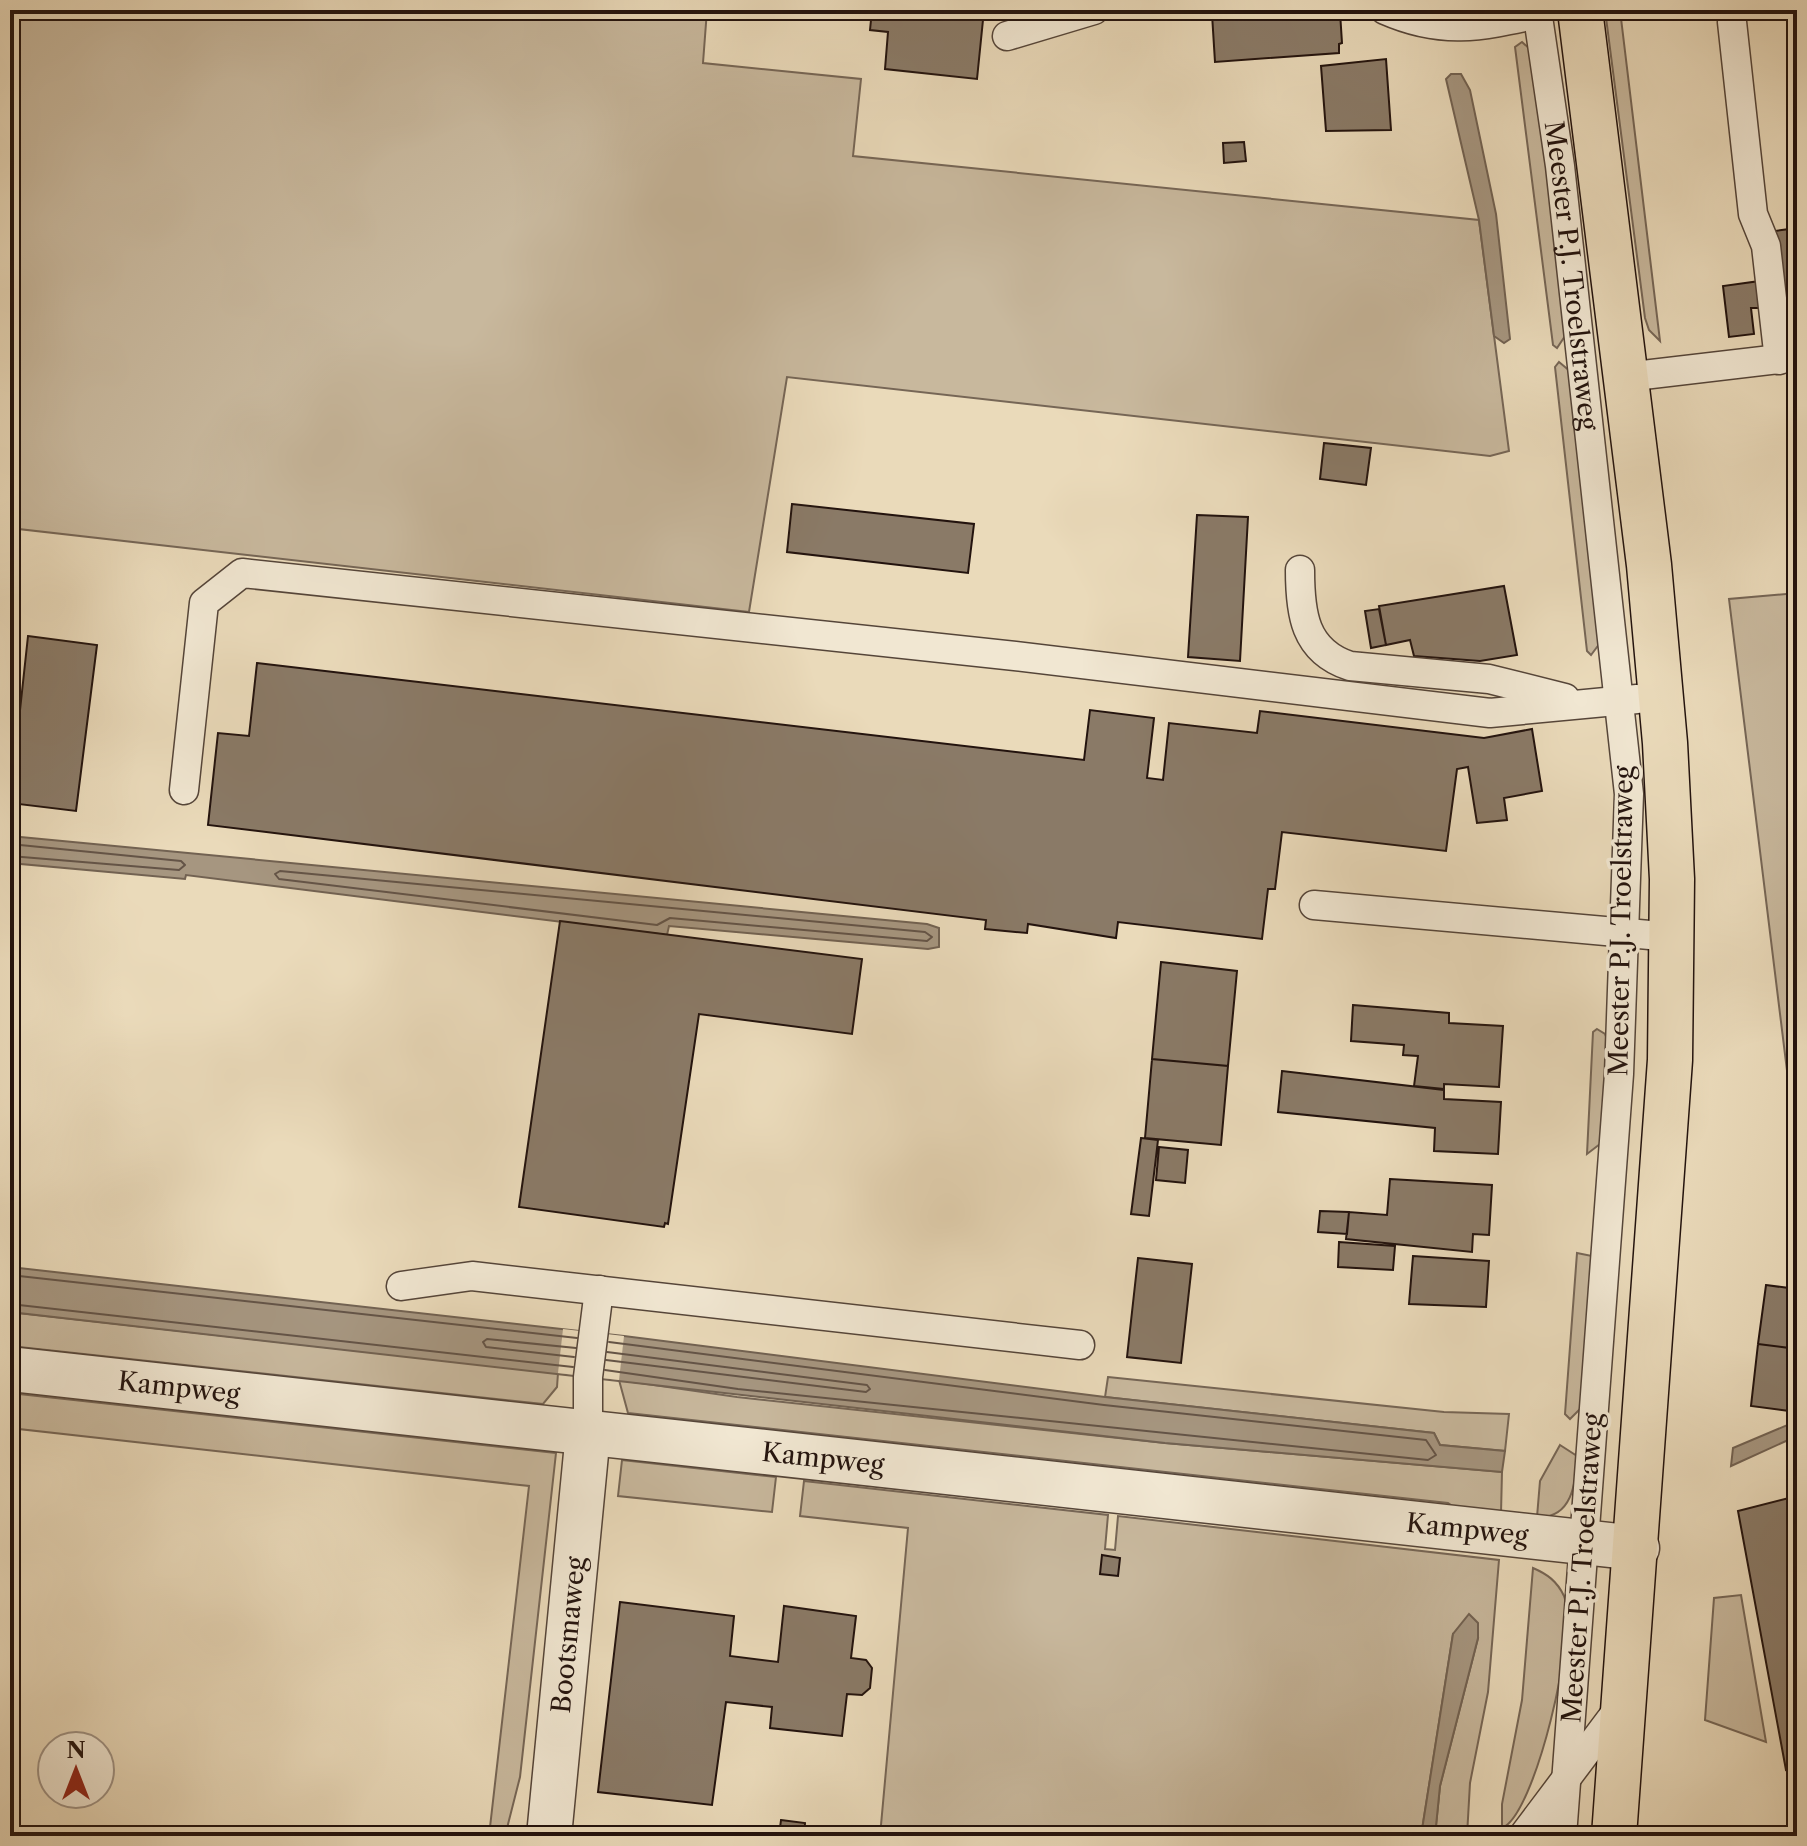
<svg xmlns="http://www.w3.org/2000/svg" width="1807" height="1846" font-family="'Libre Caslon Text',serif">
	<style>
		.green { fill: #c8b89d; stroke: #766656; stroke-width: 2 }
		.water { fill: #a69680; stroke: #726252; stroke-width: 2 }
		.pier { fill: #eadaba }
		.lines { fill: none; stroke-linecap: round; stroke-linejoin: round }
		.shore { stroke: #645447; stroke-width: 2 }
		.building { fill: #8a7a67; stroke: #23130e; stroke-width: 2 }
		.lane-casing { stroke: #554539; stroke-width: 31 }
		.street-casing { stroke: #554539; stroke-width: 47 }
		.primary-casing { stroke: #23130e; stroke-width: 47 }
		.lane { stroke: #f1e7d2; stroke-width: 28 }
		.street { stroke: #f1e7d2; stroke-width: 44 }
		.primary { stroke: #eadaba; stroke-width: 44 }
		.labels { text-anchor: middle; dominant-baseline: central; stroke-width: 7; stroke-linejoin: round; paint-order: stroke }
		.street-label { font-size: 26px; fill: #23130e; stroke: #f1e7d2 }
	</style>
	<rect width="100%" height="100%" fill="#eadaba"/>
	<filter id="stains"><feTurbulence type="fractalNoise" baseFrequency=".0025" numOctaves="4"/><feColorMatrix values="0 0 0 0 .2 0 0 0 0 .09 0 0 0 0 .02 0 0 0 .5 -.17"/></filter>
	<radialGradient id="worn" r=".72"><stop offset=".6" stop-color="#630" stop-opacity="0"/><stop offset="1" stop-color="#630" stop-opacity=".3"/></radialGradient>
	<path class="green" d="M 10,10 L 707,10 L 703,63 L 861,79 L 853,156 L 1479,220 L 1509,451 L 1490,456 L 787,377 L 749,612 L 10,528 Z
		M 1605,10 L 1620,10 L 1660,341 L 1649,330 L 1645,318 Z
		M 1522,42 L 1531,50 L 1540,109 L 1567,333 L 1557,348 L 1553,345 L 1515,47 Z
		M 1559,362 L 1571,372 L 1600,643 L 1591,655 L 1587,651 L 1555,367 Z
		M 1797,593 L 1797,1152 L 1729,599 Z
		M 1597,1029 L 1605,1034 L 1608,1041 L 1600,1144 L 1587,1154 L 1593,1032 Z
		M 1577,1253 L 1592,1256 L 1581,1408 L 1570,1419 L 1565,1414 Z
		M 10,1312 L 558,1373 L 557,1387 L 543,1404 L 10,1346 Z
		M 1108,1377 L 1444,1412 L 1509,1414 L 1505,1451 L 1440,1445 L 1434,1433 L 1105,1397 Z
		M 619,1380 L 737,1397 L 1165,1443 L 1502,1472 L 1501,1513 L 1455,1508 L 1448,1503 L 628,1413 Z
		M 10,1393 L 556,1453 L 520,1777 L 505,1836 L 489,1836 L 529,1486 L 10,1428 Z
		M 1560,1445 L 1577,1456 C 1576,1483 1572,1519 1537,1517 L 1540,1481 Z
		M 622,1460 L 776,1477 L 772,1512 L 618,1496 Z
		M 804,1481 L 1108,1515 L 1105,1549 L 1115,1550 L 1118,1516 L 1499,1560 L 1488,1692 L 1470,1783 L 1467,1836 L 1435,1836 L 1440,1786 L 1478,1638 L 1453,1634 L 1421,1836 L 880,1836 L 908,1528 L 800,1516 Z
		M 1533,1568 C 1547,1574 1557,1581 1564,1596 C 1578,1631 1535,1816 1502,1828 L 1502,1804 L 1522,1700 Z
		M 1741,1595 L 1766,1742 L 1705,1720 L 1714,1598 Z"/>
	<path class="water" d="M 1451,74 L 1461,74 L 1470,90 L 1496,214 L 1510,339 L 1504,343 L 1494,336 L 1479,220 L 1446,79 Z
		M 10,836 L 927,924 L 939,928 L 939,947 L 928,949 L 669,926 L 667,935 L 186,875 L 185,879 L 10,863 Z
		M 10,1267 L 624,1336 L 1105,1397 L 1434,1433 L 1440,1445 L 1505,1451 L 1502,1472 L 1165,1443 L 10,1312 Z
		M 1797,1421 L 1797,1436 L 1731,1466 L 1733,1448 Z
		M 1469,1614 L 1478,1623 L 1478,1638 L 1440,1786 L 1435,1836 L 1421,1836 L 1453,1634 Z"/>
	<path class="pier" d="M 563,1329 L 624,1336 L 619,1380 L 558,1373 Z"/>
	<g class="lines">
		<path class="shore" d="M 10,844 L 181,861 L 185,865 L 179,870 L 10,856
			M 280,871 L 925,932 L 932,937 L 927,941 L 670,918 L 657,925 L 279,879 L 275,874 Z
			M 10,1275 L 577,1338
			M 10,1304 L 573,1367
			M 574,1357 L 486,1347 L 483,1342 L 487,1339 L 576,1348
			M 606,1360 L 866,1392 L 870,1389 L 867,1385 L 607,1352
			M 605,1370 L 738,1389 L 1428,1460 L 1436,1455 L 1426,1440 L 1104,1405 L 609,1342"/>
	</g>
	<path class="building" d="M 872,10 L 984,10 L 977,79 L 885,69 L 888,32 L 870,30 Z
		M 1231,10 L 1337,10 L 1340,12 L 1342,43 L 1339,44 L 1339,53 L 1215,62 L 1212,14 Z
		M 1386,59 L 1391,130 L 1326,131 L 1321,66 Z
		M 1244,142 L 1246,161 L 1224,163 L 1223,143 Z
		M 1797,228 L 1797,288 L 1783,290 L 1775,231 Z
		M 1760,281 L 1763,308 L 1751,308 L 1754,334 L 1729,337 L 1723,286 Z
		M 1324,443 L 1371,448 L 1366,485 L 1320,479 Z
		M 792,504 L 974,524 L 968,573 L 787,552 Z
		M 1197,515 L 1248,517 L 1240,661 L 1188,657 Z
		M 1504,586 L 1517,655 L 1480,661 L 1414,656 L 1410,640 L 1386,645 L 1379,606 Z
		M 1379,609 L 1386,645 L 1371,648 L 1365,611 Z
		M 28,636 L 97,645 L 76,811 L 10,803 Z
		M 257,663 L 1084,760 L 1090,710 L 1154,718 L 1147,778 L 1163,780 L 1169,723 L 1257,733 L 1260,711 L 1484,738 L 1532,729 L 1542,791 L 1504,798 L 1507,820 L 1477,823 L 1468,767 L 1457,769 L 1446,851 L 1282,832 L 1275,889 L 1268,889 L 1262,939 L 1118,922 L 1116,938 L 1028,924 L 1027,933 L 985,929 L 986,920 L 208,825 L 218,733 L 249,736 Z
		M 560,921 L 862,959 L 852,1034 L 699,1014 L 668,1224 L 665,1223 L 664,1227 L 519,1207 Z
		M 1161,962 L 1237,971 L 1228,1066 L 1152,1059 Z
		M 1353,1005 L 1449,1013 L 1449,1023 L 1503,1026 L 1499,1087 L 1444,1084 L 1444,1089 L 1414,1086 L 1418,1056 L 1403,1055 L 1404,1045 L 1351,1041 Z
		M 1152,1059 L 1228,1066 L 1221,1145 L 1145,1138 Z
		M 1282,1071 L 1444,1090 L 1444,1099 L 1501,1102 L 1498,1154 L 1434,1151 L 1435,1128 L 1278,1112 Z
		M 1141,1138 L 1158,1140 L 1149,1216 L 1131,1214 Z
		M 1159,1147 L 1188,1150 L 1185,1183 L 1156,1180 Z
		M 1390,1179 L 1492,1185 L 1489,1235 L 1473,1234 L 1472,1252 L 1346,1239 L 1349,1212 L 1387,1215 Z
		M 1320,1211 L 1349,1212 L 1347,1234 L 1318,1232 Z
		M 1339,1242 L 1395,1246 L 1393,1270 L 1338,1267 Z
		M 1413,1256 L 1489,1261 L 1486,1307 L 1409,1304 Z
		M 1138,1258 L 1192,1264 L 1181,1363 L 1127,1357 Z
		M 1766,1285 L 1796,1289 L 1797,1349 L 1758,1344 Z
		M 1758,1344 L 1797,1349 L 1797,1412 L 1751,1406 Z
		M 1793,1497 L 1797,1497 L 1797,1768 L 1786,1770 L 1738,1511 Z
		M 1102,1555 L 1120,1558 L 1118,1576 L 1100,1574 Z
		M 620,1602 L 734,1616 L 730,1656 L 778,1662 L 784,1606 L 856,1616 L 851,1658 L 866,1660 L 872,1668 L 870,1688 L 862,1695 L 847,1694 L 842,1736 L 770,1728 L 772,1707 L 726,1702 L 712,1805 L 598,1792 Z
		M 781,1820 L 805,1823 L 804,1836 L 779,1836 Z"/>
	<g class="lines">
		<g class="lane-casing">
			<g id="lane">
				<path d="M 1385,10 C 1442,35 1479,27 1538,14"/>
				<path id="s1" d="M 1537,10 L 1560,166 L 1629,794 L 1619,1074 L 1562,1836"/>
				<path d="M 1732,22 L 1753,214 L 1766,246 L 1779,360"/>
				<path d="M 1007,36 L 1094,10"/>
				<path d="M 1626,377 L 1796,357"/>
				<path d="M 1300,570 C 1300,613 1304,651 1350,666 L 1489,679 L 1565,698"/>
				<path d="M 184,790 L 204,603 L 242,573 L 1015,656 L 1490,713 L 1637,699"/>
				<path d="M 1314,905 L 1672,937"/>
				<path d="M 401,1286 L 472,1276 L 1080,1345"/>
				<path d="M 588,1433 L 588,1377 L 599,1290"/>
				<path d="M 1523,1836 L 1623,1703"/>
			</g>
		</g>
		<g class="street-casing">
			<g id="street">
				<path id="s2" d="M 10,1369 L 1637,1548"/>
				<path id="s3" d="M 549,1836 L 588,1433"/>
			</g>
		</g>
		<g class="primary-casing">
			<path id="primary" d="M 1580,10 L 1649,565 L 1665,743 L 1672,879 L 1670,1060 L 1614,1836"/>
		</g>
		<use href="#lane" class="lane"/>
		<use href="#street" class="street"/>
		<use href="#primary" class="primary"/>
	</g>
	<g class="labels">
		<g class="street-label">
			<text stroke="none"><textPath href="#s1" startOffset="268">Meester P.J. Troelstraweg</textPath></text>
			<text transform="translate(1621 921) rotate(-89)">Meester P.J. Troelstraweg</text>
			<text stroke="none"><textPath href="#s2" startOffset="170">Kampweg</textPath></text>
			<text stroke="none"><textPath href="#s2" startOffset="818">Kampweg</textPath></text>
			<text stroke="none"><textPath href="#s2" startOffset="1466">Kampweg</textPath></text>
			<text transform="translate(1582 1568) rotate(-86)">Meester P.J. Troelstraweg</text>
			<text stroke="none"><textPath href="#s3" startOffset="202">Bootsmaweg</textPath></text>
		</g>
	</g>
	<rect width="1807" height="1846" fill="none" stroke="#eadaba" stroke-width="40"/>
	<rect x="12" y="12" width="1783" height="1822" fill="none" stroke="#23130e" stroke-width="4"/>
	<rect x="20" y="20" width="1767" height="1806" fill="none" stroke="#23130e" stroke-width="2"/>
	<g transform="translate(76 1770)"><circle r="38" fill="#f1e7d2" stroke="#9f9284" stroke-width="2"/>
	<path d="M0-6L14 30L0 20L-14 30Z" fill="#8f2418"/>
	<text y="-12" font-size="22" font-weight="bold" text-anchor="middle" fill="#23130e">N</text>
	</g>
	<rect width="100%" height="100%" filter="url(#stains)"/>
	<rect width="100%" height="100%" fill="url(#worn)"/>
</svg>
